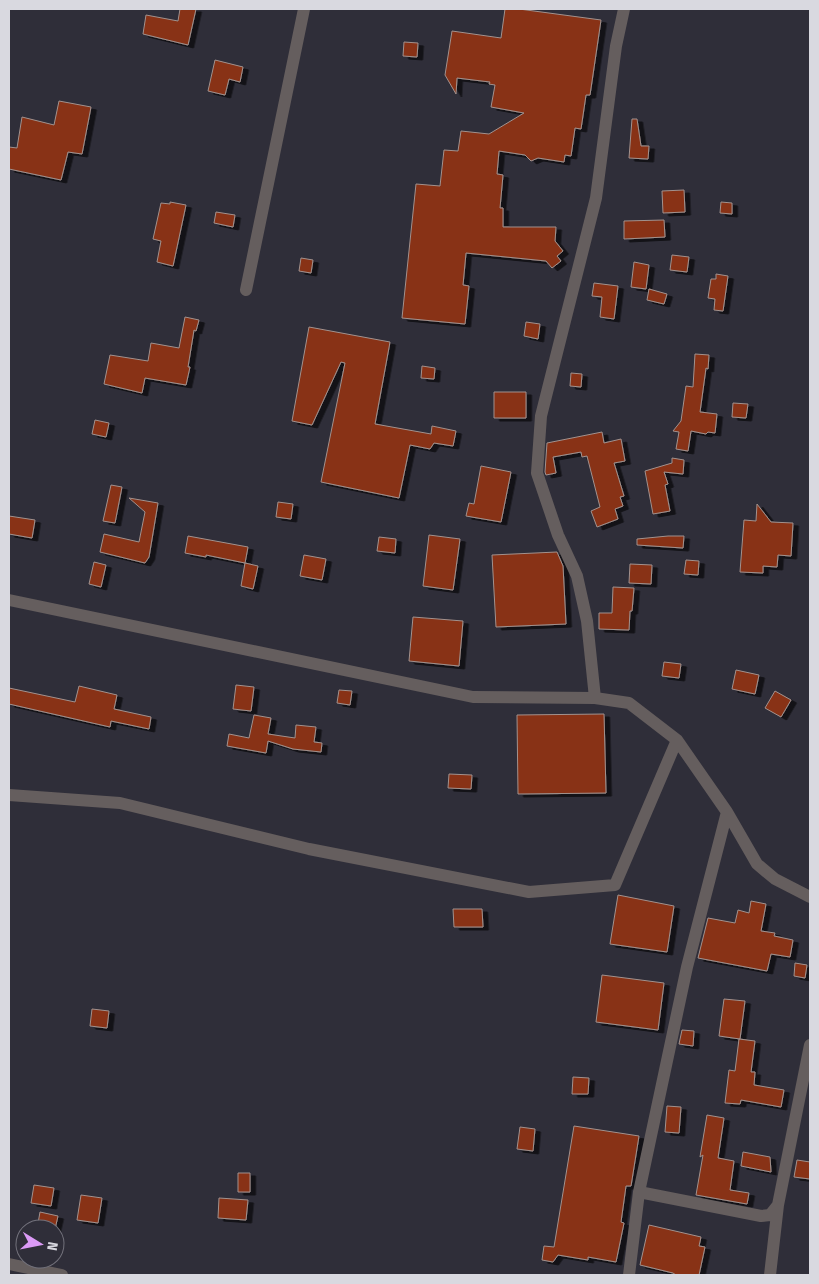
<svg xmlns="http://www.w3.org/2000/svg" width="819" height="1284" font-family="'Fira Sans Condensed',sans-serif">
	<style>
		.building { fill: #883115; stroke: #a2928e; filter: url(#shadow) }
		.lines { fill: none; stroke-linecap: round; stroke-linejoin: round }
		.street { stroke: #655e5e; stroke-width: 12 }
	</style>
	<defs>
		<filter id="shadow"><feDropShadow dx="5.5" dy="3" stdDeviation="0" flood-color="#0009"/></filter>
	</defs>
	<rect width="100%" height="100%" fill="#2f2e39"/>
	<path class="building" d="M 180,9 L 196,9 L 188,45 L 143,34 L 146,15 L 178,21 Z
		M 505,9 L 519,9 L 601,20 L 590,95 L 586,95 L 581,129 L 575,128 L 571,156 L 565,155 L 564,162 L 538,158 L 531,161 L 525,155 L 499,151 L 497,174 L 503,175 L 500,208 L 503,208 L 503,227 L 556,227 L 555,241 L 563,251 L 557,256 L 561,261 L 552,268 L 546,261 L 466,253 L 463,285 L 469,286 L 465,324 L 402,318 L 416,184 L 440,186 L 444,150 L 458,151 L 461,131 L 489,134 L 524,113 L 491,107 L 495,85 L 489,84 L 490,82 L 457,78 L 456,94 L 445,75 L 452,31 L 501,38 Z
		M 404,42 L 418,43 L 417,57 L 403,56 Z
		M 215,60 L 243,67 L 240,82 L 229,79 L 225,95 L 208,91 Z
		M 59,101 L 91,107 L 82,154 L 68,152 L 61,180 L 9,169 L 9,147 L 17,148 L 22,117 L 54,125 Z
		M 632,119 L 637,119 L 641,146 L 649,146 L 648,159 L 629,158 Z
		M 684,190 L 685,212 L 663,213 L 662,191 Z
		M 170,202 L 186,205 L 173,266 L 157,262 L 161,241 L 153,239 L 161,203 L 170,204 Z
		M 721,202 L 732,203 L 732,214 L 720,213 Z
		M 216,212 L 235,215 L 233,227 L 214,223 Z
		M 664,220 L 665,237 L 624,239 L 624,221 Z
		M 672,255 L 689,257 L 687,272 L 670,270 Z
		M 301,258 L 313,260 L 311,273 L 299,271 Z
		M 634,262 L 649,265 L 646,289 L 631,287 Z
		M 716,274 L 728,276 L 723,311 L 714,310 L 715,299 L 708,298 L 711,279 L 716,279 Z
		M 594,283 L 618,286 L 614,319 L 600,317 L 602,297 L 592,296 Z
		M 649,289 L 667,294 L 664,304 L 647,300 Z
		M 185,317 L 199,320 L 196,331 L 194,330 L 188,367 L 190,367 L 186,385 L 145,378 L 142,393 L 104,384 L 110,355 L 148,361 L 151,343 L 179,348 Z
		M 526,322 L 540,324 L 538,339 L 524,336 Z
		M 309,327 L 390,342 L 375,424 L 431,434 L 432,426 L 456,431 L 453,446 L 434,443 L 430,449 L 410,445 L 399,498 L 321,482 L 345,363 L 341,362 L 312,425 L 292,421 Z
		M 695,354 L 709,355 L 708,369 L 706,368 L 700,412 L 717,414 L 715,433 L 708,432 L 706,434 L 691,431 L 688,451 L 676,449 L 679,432 L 673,431 L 681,421 L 686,386 L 693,387 Z
		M 422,366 L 435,368 L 434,379 L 421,378 Z
		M 571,373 L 582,374 L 581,387 L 570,386 Z
		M 494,392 L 526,392 L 526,418 L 494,418 Z
		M 733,403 L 748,404 L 746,418 L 732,417 Z
		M 95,420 L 109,423 L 106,437 L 92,434 Z
		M 602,432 L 604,443 L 621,439 L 625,461 L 614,463 L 624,496 L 620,497 L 623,506 L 615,509 L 618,519 L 597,527 L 591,511 L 600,507 L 587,456 L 582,457 L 581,452 L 553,457 L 556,473 L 546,475 L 545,472 L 547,443 Z
		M 672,458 L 684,460 L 683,474 L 664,472 L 668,484 L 665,485 L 670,511 L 653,514 L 645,471 L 672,463 Z
		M 481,466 L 511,472 L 501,522 L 466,516 L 469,503 L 474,504 Z
		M 111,485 L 122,487 L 115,523 L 103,521 Z
		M 129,498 L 158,503 L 149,557 L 145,563 L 100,552 L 104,534 L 139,542 L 145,512 Z
		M 278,502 L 293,504 L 291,519 L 276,517 Z
		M 757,504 L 771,522 L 793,523 L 791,556 L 778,555 L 777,567 L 763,566 L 763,573 L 740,572 L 744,520 L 756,521 Z
		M 9,516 L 35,520 L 32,538 L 9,534 Z
		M 429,535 L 460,539 L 453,590 L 423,586 Z
		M 188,536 L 248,547 L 245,563 L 206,555 L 206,557 L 185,553 Z
		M 668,536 L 684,536 L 683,548 L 637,545 L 637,539 Z
		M 379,537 L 396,539 L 395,553 L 377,551 Z
		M 557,552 L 563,566 L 566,624 L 496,627 L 492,555 Z
		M 304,555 L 326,559 L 322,580 L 300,576 Z
		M 686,560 L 699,561 L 698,575 L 684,574 Z
		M 94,562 L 106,565 L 101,587 L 89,584 Z
		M 245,563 L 258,566 L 253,589 L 241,586 Z
		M 630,564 L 652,565 L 651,584 L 629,583 Z
		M 613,587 L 634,588 L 632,611 L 630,611 L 629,630 L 599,629 L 599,613 L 612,613 Z
		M 413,617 L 463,621 L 459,666 L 409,661 Z
		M 664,662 L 681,664 L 679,678 L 662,676 Z
		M 736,670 L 759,675 L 755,694 L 732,689 Z
		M 236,685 L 254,687 L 251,711 L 233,709 Z
		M 79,686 L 117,695 L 114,709 L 151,717 L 149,729 L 111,721 L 110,727 L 9,704 L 9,688 L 75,702 Z
		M 339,690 L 352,691 L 350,705 L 337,703 Z
		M 775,691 L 791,700 L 781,717 L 765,708 Z
		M 604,714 L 606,793 L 518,794 L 517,715 Z
		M 254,715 L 271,718 L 268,734 L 295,738 L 296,725 L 316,727 L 314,742 L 322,743 L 321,752 L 293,749 L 268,741 L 266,753 L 227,746 L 229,734 L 249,738 Z
		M 449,774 L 472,775 L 471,789 L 448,788 Z
		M 618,895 L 674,906 L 667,952 L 610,944 Z
		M 751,901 L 766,904 L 761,931 L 775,933 L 774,936 L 793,940 L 790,957 L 771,954 L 767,971 L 698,958 L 708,918 L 735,923 L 738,910 L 749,913 Z
		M 453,909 L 482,909 L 483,927 L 454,927 Z
		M 795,963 L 807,965 L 805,978 L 794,976 Z
		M 602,975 L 664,983 L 658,1030 L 596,1022 Z
		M 724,999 L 745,1001 L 740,1039 L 719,1036 Z
		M 92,1009 L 109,1011 L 107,1028 L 90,1026 Z
		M 682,1030 L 694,1031 L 693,1046 L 679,1044 Z
		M 739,1039 L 755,1041 L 751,1072 L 755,1072 L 754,1085 L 784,1090 L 781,1107 L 741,1100 L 740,1104 L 725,1103 L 729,1070 L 735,1071 Z
		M 573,1077 L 589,1078 L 588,1094 L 572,1094 Z
		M 667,1106 L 681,1107 L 679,1133 L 665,1132 Z
		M 707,1115 L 724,1118 L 718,1158 L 734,1161 L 730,1190 L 749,1193 L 747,1204 L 696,1195 L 703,1155 L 700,1157 Z
		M 574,1126 L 639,1136 L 631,1186 L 626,1186 L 621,1222 L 624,1223 L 616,1262 L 588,1257 L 588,1260 L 558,1255 L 553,1262 L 542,1260 L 544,1246 L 554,1247 Z
		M 520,1127 L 535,1129 L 533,1151 L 517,1149 Z
		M 743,1152 L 770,1157 L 771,1172 L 741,1166 Z
		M 797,1160 L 810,1162 L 810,1179 L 794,1177 Z
		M 238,1173 L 250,1173 L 250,1192 L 238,1192 Z
		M 34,1185 L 54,1188 L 51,1206 L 31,1203 Z
		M 81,1195 L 102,1198 L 98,1223 L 77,1220 Z
		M 219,1198 L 248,1200 L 246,1220 L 218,1218 Z
		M 40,1212 L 58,1216 L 55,1229 L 37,1229 Z
		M 649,1225 L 701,1237 L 699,1246 L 705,1247 L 699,1275 L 676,1275 L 673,1273 L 640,1265 Z"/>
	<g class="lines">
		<path class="street" d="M 246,290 L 304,9
			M 9,600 L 473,697 L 595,698 L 629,703 L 677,740 L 727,812 L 757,864 L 775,879 L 810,897
			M 595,698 L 587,621 L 577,576 L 558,535 L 537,473 L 541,416 L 596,198 L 616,46 L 624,9
			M 9,795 L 120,803 L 309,849 L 529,892 L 615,885 L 677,740
			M 639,1192 L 761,1216 L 770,1215 L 778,1205 L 810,1045
			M 9,1264 L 62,1275
			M 629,1275 L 639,1192 L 687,967 L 727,812
			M 770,1275 L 778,1205"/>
	</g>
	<rect width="819" height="1284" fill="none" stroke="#d9d9e0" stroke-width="20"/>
	<g transform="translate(40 1244) rotate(100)"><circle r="24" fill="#2f2e39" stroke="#73727c"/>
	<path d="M0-4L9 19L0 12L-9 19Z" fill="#db9af6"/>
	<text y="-8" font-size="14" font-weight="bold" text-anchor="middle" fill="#d9d9e0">N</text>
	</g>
</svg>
